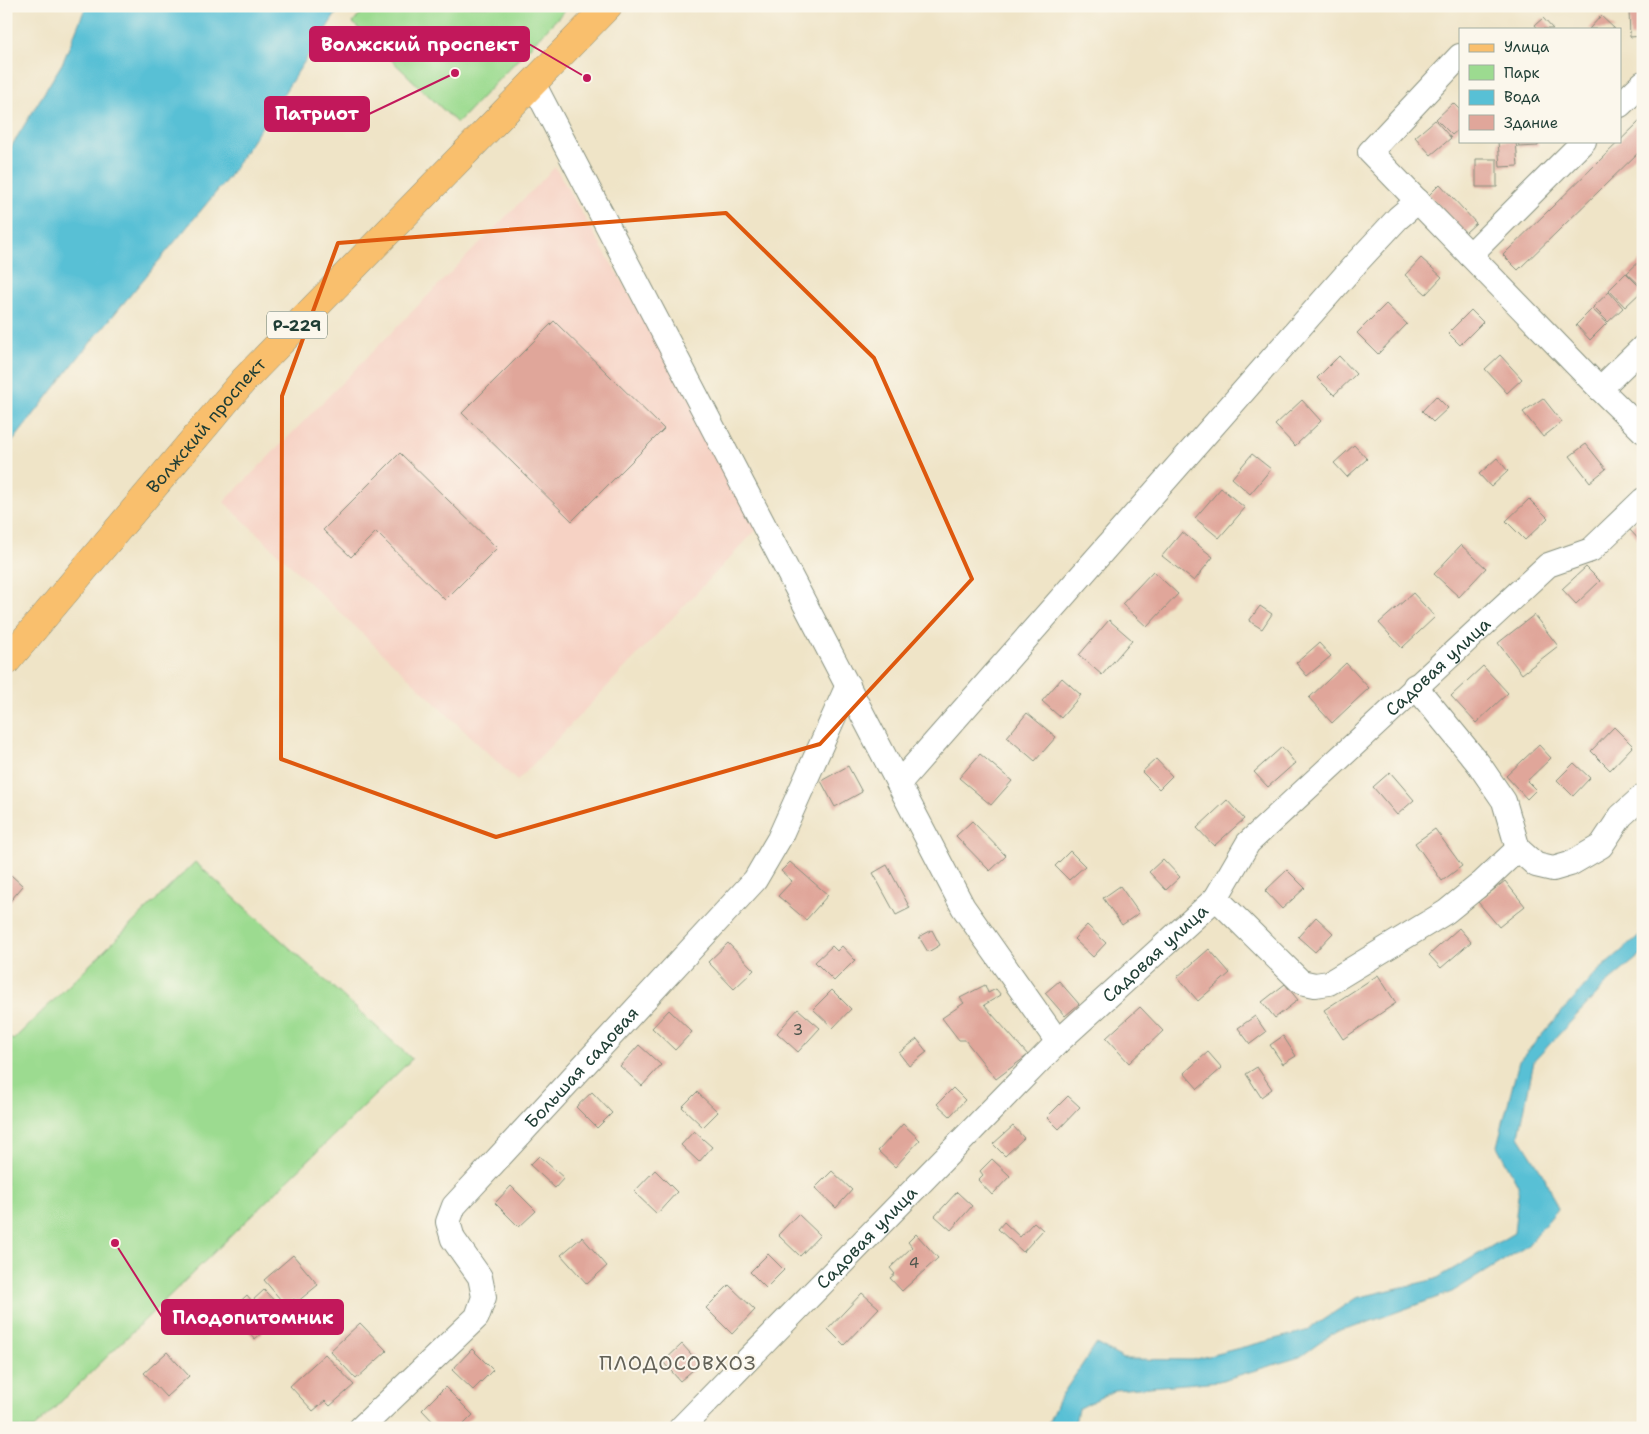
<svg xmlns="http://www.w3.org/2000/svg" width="1649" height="1434" font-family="'Shantell Sans',sans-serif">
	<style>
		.built { fill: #f6d2c4 }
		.green { fill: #9cdb90; stroke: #5e8c62 }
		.water { fill: #58c0d5; stroke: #3c7e84 }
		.building { fill: #e0a69a }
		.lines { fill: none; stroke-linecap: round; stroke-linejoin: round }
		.minor-casing { stroke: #87907e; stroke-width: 26 }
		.major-casing { stroke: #87907e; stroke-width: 29 }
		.minor { stroke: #fff; stroke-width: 24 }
		.major { stroke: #f9bf6d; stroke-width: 28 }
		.marked { fill: none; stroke: #de580e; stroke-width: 4; stroke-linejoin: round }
		.labels { text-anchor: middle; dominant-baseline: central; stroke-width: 4; stroke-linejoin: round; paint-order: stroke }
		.number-label { font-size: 15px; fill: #4f574e }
		.shield { fill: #fbf7ec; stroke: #61756b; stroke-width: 1 }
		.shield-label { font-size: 16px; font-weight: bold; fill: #1f3d34 }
		.street-label { font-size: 18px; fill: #1f3d34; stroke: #fbf7ec }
		.quarter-label { font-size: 20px; letter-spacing: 1px; fill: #636258; stroke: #fbf7ec }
		.leader { fill: none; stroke: #c2185b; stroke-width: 2 }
		.callout-dot { fill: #c2185b; stroke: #fbf7ec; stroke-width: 2 }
		.callout { fill: #c2185b; stroke: #c2185b; stroke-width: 2 }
		.callout-label { font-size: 19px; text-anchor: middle; font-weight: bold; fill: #fff }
	</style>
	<rect width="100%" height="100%" fill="#fbf7ec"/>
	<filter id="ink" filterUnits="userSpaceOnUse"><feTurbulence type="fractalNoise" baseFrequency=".02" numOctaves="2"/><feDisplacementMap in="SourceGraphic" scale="10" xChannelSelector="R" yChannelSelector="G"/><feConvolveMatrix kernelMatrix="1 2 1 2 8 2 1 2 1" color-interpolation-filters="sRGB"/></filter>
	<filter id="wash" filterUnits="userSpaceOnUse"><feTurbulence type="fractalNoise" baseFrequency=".0096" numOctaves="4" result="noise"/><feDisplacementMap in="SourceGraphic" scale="20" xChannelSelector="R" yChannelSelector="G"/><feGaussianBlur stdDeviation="1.12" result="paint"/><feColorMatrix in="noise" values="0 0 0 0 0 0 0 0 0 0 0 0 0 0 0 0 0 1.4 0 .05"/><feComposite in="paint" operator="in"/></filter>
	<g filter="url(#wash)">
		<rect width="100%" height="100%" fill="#efe4c7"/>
		<path class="built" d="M 555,167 L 763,523 L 517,781 L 224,502 Z"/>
		<path class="green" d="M 367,6 L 569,6 L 457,123 L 353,23 Z
			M 195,862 L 412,1059 L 34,1428 L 6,1428 L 6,1035 L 13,1040 Z"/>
		<path class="water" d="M 86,6 L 341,6 L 228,178 L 81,354 L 6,450 L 6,155 L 63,62 Z
			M 1643,932 L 1643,953 L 1606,984 L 1534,1061 L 1519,1136 L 1543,1174 L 1558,1209 L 1527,1246 L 1452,1292 L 1369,1322 L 1336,1331 L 1300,1357 L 1219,1381 L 1115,1390 L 1078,1409 L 1074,1428 L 1046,1428 L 1058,1401 L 1096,1344 L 1124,1359 L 1193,1360 L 1306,1331 L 1356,1298 L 1436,1279 L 1514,1233 L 1519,1187 L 1497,1146 L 1519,1061 L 1595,974 Z"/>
		<g id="blocks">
			<path class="building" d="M 1643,9 L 1643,36 L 1630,37 L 1629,10 Z
				M 1601,16 L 1615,29 L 1589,29 Z
				M 1543,18 L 1553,29 L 1538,29 L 1535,25 Z
				M 1453,103 L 1460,110 L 1460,128 L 1452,135 L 1436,119 Z
				M 1643,118 L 1643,148 L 1518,270 L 1503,255 Z
				M 1435,120 L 1451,138 L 1431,155 L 1415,137 Z
				M 1498,141 L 1516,141 L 1518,166 L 1500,167 Z
				M 1518,141 L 1538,141 L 1538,146 L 1519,147 Z
				M 1476,159 L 1497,159 L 1497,187 L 1476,187 Z
				M 1440,184 L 1476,223 L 1465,233 L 1429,195 Z
				M 1421,258 L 1442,277 L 1426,294 L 1405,275 Z
				M 1643,258 L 1643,288 L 1627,273 Z
				M 1626,273 L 1643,290 L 1625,307 L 1609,290 Z
				M 1609,292 L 1623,308 L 1608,322 L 1593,307 Z
				M 1386,304 L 1407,324 L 1378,354 L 1357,333 Z
				M 1592,309 L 1607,323 L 1590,340 L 1576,325 Z
				M 1471,310 L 1483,322 L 1460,345 L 1448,333 Z
				M 554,321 L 664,429 L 572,521 L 462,413 Z
				M 1500,355 L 1522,379 L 1507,393 L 1485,369 Z
				M 1339,356 L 1356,374 L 1334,395 L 1317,378 Z
				M 1436,396 L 1448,408 L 1433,422 L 1422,411 Z
				M 1543,398 L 1562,422 L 1543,437 L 1523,412 Z
				M 1302,400 L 1321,421 L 1295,446 L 1275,425 Z
				M 1586,444 L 1606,469 L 1590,482 L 1570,456 Z
				M 1354,445 L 1367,459 L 1347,477 L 1334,463 Z
				M 400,453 L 497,548 L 445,600 L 376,532 L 351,557 L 323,530 Z
				M 1252,454 L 1271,469 L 1250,494 L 1232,478 Z
				M 1497,458 L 1508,471 L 1491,487 L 1479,474 Z
				M 1221,488 L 1245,508 L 1219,538 L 1195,518 Z
				M 1529,499 L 1548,518 L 1525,540 L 1506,521 Z
				M 1643,517 L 1643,544 L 1629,529 Z
				M 1182,532 L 1213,557 L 1194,581 L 1162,556 Z
				M 1461,545 L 1486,568 L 1459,597 L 1434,574 Z
				M 1586,567 L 1600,581 L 1576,604 L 1562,589 Z
				M 1153,571 L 1178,594 L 1147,627 L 1122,604 Z
				M 1413,593 L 1435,617 L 1402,648 L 1379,623 Z
				M 1260,606 L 1272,614 L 1262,629 L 1249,621 Z
				M 1534,615 L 1558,646 L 1522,674 L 1498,643 Z
				M 1109,620 L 1132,640 L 1102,675 L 1079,655 Z
				M 1319,643 L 1331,656 L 1307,676 L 1296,663 Z
				M 1346,663 L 1369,688 L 1332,723 L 1309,698 Z
				M 1483,666 L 1508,693 L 1476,723 L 1451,696 Z
				M 1062,678 L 1081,695 L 1061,718 L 1042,701 Z
				M 1027,713 L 1056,737 L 1035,761 L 1007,737 Z
				M 1614,727 L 1633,746 L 1610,770 L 1591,751 Z
				M 1539,745 L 1551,758 L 1527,781 L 1536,790 L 1527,799 L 1506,776 Z
				M 1282,747 L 1295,763 L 1268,787 L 1254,772 Z
				M 980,754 L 1012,781 L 991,805 L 959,778 Z
				M 1156,759 L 1172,776 L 1159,789 L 1142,772 Z
				M 1574,763 L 1590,778 L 1573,796 L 1557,780 Z
				M 848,766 L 862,792 L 835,807 L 821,781 Z
				M 1390,772 L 1414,800 L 1397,815 L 1373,787 Z
				M 1227,800 L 1244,819 L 1214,846 L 1197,828 Z
				M 972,821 L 1006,856 L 990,871 L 956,836 Z
				M 1435,829 L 1462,866 L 1442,881 L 1415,843 Z
				M 1070,851 L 1085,866 L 1069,880 L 1055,866 Z
				M 1163,859 L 1180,877 L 1166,890 L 1149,872 Z
				M 790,862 L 828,895 L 806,920 L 778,896 L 792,881 L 781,871 Z
				M 887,865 L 910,908 L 896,915 L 873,873 Z
				M 1287,870 L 1305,888 L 1282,909 L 1265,891 Z
				M 11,875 L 23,886 L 6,906 L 6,880 Z
				M 1505,881 L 1525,906 L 1499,927 L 1478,902 Z
				M 1120,886 L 1139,913 L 1122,925 L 1103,898 Z
				M 1316,917 L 1333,933 L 1315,952 L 1298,937 Z
				M 1087,925 L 1106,943 L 1093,957 L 1074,939 Z
				M 1459,928 L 1471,942 L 1441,968 L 1429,955 Z
				M 932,930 L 940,945 L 928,952 L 919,937 Z
				M 728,943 L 754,970 L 734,989 L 708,962 Z
				M 832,946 L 837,951 L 842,946 L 855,960 L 834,981 L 815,962 Z
				M 1209,949 L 1230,973 L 1198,1001 L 1177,977 Z
				M 1378,975 L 1396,1003 L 1343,1039 L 1324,1010 Z
				M 1059,981 L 1079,1004 L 1065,1016 L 1045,993 Z
				M 1285,984 L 1298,1000 L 1275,1018 L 1262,1002 Z
				M 985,985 L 988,993 L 996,989 L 1001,995 L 984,1005 L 1028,1055 L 996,1079 L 965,1040 L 959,1040 L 942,1018 L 964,1003 L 960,998 Z
				M 832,990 L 851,1009 L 833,1028 L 813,1009 Z
				M 1140,1007 L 1163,1031 L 1129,1063 L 1106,1038 Z
				M 798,1009 L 820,1028 L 798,1052 L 777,1033 Z
				M 669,1010 L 692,1032 L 675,1050 L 652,1028 Z
				M 1255,1016 L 1266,1032 L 1250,1044 L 1238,1028 Z
				M 1283,1036 L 1296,1056 L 1283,1064 L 1270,1045 Z
				M 917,1039 L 927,1052 L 909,1066 L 899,1053 Z
				M 639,1045 L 661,1065 L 642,1086 L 620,1066 Z
				M 1208,1052 L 1222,1068 L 1198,1089 L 1184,1073 Z
				M 1257,1067 L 1272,1089 L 1261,1097 L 1246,1074 Z
				M 953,1088 L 965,1100 L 950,1116 L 937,1104 Z
				M 592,1092 L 612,1113 L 597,1128 L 576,1107 Z
				M 697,1092 L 718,1112 L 703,1127 L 682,1107 Z
				M 1068,1096 L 1080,1107 L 1059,1129 L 1047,1117 Z
				M 903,1124 L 920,1140 L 895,1167 L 878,1151 Z
				M 1013,1126 L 1024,1138 L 1005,1156 L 993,1144 Z
				M 694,1131 L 712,1147 L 699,1162 L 681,1145 Z
				M 539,1156 L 564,1178 L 555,1188 L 530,1165 Z
				M 992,1159 L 1010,1176 L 992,1195 L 978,1180 L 983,1175 L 980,1171 Z
				M 655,1170 L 677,1192 L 657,1214 L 634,1192 Z
				M 832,1171 L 852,1190 L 836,1208 L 815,1188 Z
				M 511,1186 L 536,1211 L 519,1227 L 495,1203 Z
				M 957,1192 L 972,1206 L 951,1230 L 935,1216 Z
				M 798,1214 L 820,1235 L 800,1256 L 778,1235 Z
				M 1004,1222 L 1020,1237 L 1034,1222 L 1043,1230 L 1023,1252 L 998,1229 Z
				M 916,1234 L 938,1258 L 902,1291 L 890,1278 L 895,1274 L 890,1268 L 912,1247 L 908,1242 Z
				M 582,1237 L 607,1266 L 587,1284 L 561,1255 Z
				M 768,1254 L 784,1270 L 766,1288 L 750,1272 Z
				M 293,1255 L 318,1285 L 297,1302 L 294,1299 L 286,1306 L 264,1280 Z
				M 729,1285 L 755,1310 L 732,1334 L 706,1308 Z
				M 264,1290 L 285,1312 L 255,1339 L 230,1311 L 247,1295 L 252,1301 Z
				M 862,1293 L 879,1308 L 844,1345 L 828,1329 Z
				M 360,1323 L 387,1351 L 356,1379 L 330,1351 Z
				M 682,1344 L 700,1364 L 680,1381 L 663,1362 Z
				M 472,1349 L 493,1370 L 473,1390 L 452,1370 Z
				M 167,1352 L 189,1376 L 166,1397 L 144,1373 Z
				M 325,1354 L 354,1385 L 330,1406 L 325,1401 L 313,1411 L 290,1386 Z
				M 445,1387 L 473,1415 L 460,1428 L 439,1428 L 422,1410 Z"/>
		</g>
	</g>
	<g filter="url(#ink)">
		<use href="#blocks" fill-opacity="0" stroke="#87907e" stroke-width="1"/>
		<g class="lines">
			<g class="minor-casing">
				<g id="minor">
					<path d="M 1460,56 L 1370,152 L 1600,389 L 1643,431"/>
					<path d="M 533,83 L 963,907 L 1058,1042"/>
					<path d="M 1620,105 L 1643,83"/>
					<path d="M 1470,255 L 1584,141"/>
					<path d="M 1600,389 L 1643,347"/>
					<path d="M 1415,686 L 1478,763 L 1504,801 L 1518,849 L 1536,865 L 1553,869 L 1570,864 L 1601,846 L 1621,816 L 1643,796"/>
					<path d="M 899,783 L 1358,261 L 1398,218 L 1418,201"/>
					<path d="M 1216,898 L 1301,982 L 1315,985 L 1329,983 L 1446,912 L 1483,882 L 1518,849"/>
					<path id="s1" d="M 361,1428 L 477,1317 L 484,1297 L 480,1277 L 453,1239 L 448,1222 L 454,1206 L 755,880 L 779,839 L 848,685"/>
					<path id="s2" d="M 681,1428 L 1058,1042 L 1216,898 L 1248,843 L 1548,565 L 1591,550 L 1643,500"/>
				</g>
			</g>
			<g class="major-casing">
				<g id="major">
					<path id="s3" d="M 6,662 L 243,381 L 608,6"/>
				</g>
			</g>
			<use href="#minor" class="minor"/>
			<use href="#major" class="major"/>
		</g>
	</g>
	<path class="marked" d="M 726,213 L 874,358 L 972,579 L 820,744 L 496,837 L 281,759 L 282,396 L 338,243 Z"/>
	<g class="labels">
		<g class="number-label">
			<text x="798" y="1030">3</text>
			<text x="914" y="1263">4</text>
		</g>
		<rect class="shield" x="267" y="311.5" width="60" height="27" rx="4"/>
		<g class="shield-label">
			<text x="297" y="325">Р-229</text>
		</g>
		<g class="street-label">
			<text stroke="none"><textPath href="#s3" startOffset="310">Волжский проспект</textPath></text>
			<text stroke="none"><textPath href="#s2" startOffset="1076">Садовая улица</textPath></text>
			<text stroke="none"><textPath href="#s2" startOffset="671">Садовая улица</textPath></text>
			<text stroke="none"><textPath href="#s1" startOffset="472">Большая садовая</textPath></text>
			<text stroke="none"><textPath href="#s2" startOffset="266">Садовая улица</textPath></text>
		</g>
		<g class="quarter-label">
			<text x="678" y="1363">ПЛОДОСОВХОЗ</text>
		</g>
	</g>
	<path class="leader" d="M587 78L529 44M455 73L369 114M115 1243L162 1317"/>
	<g class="callout-dot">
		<circle cx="587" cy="78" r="5"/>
		<circle cx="455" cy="73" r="5"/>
		<circle cx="115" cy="1243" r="5"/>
	</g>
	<g class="callout">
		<rect x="310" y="27" width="219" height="34" rx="5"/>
		<rect x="265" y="97" width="104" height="34" rx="5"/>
		<rect x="162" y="1300" width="181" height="34" rx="5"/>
	</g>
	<g class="callout-label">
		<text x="420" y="51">Волжский проспект</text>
		<text x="317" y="120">Патриот</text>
		<text x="253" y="1324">Плодопитомник</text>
	</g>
	<rect width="1649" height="1434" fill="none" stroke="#fbf7ec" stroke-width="25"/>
	<rect x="1459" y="28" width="162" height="115" fill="#fbf7ec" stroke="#a3ada2"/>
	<rect x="1469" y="44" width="25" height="8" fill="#f9bf6d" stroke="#a3ada2"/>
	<text x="1504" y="52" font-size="15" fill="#1f3d34">Улица</text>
	<rect x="1469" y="65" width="25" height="15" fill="#9cdb90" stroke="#a3ada2"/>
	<text x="1504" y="78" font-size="15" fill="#1f3d34">Парк</text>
	<rect x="1469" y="90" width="25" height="15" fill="#58c0d5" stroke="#a3ada2"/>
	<text x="1504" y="102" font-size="15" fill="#1f3d34">Вода</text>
	<rect x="1469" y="115" width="25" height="15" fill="#e0a69a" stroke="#a3ada2"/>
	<text x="1504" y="128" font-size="15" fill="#1f3d34">Здание</text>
</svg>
